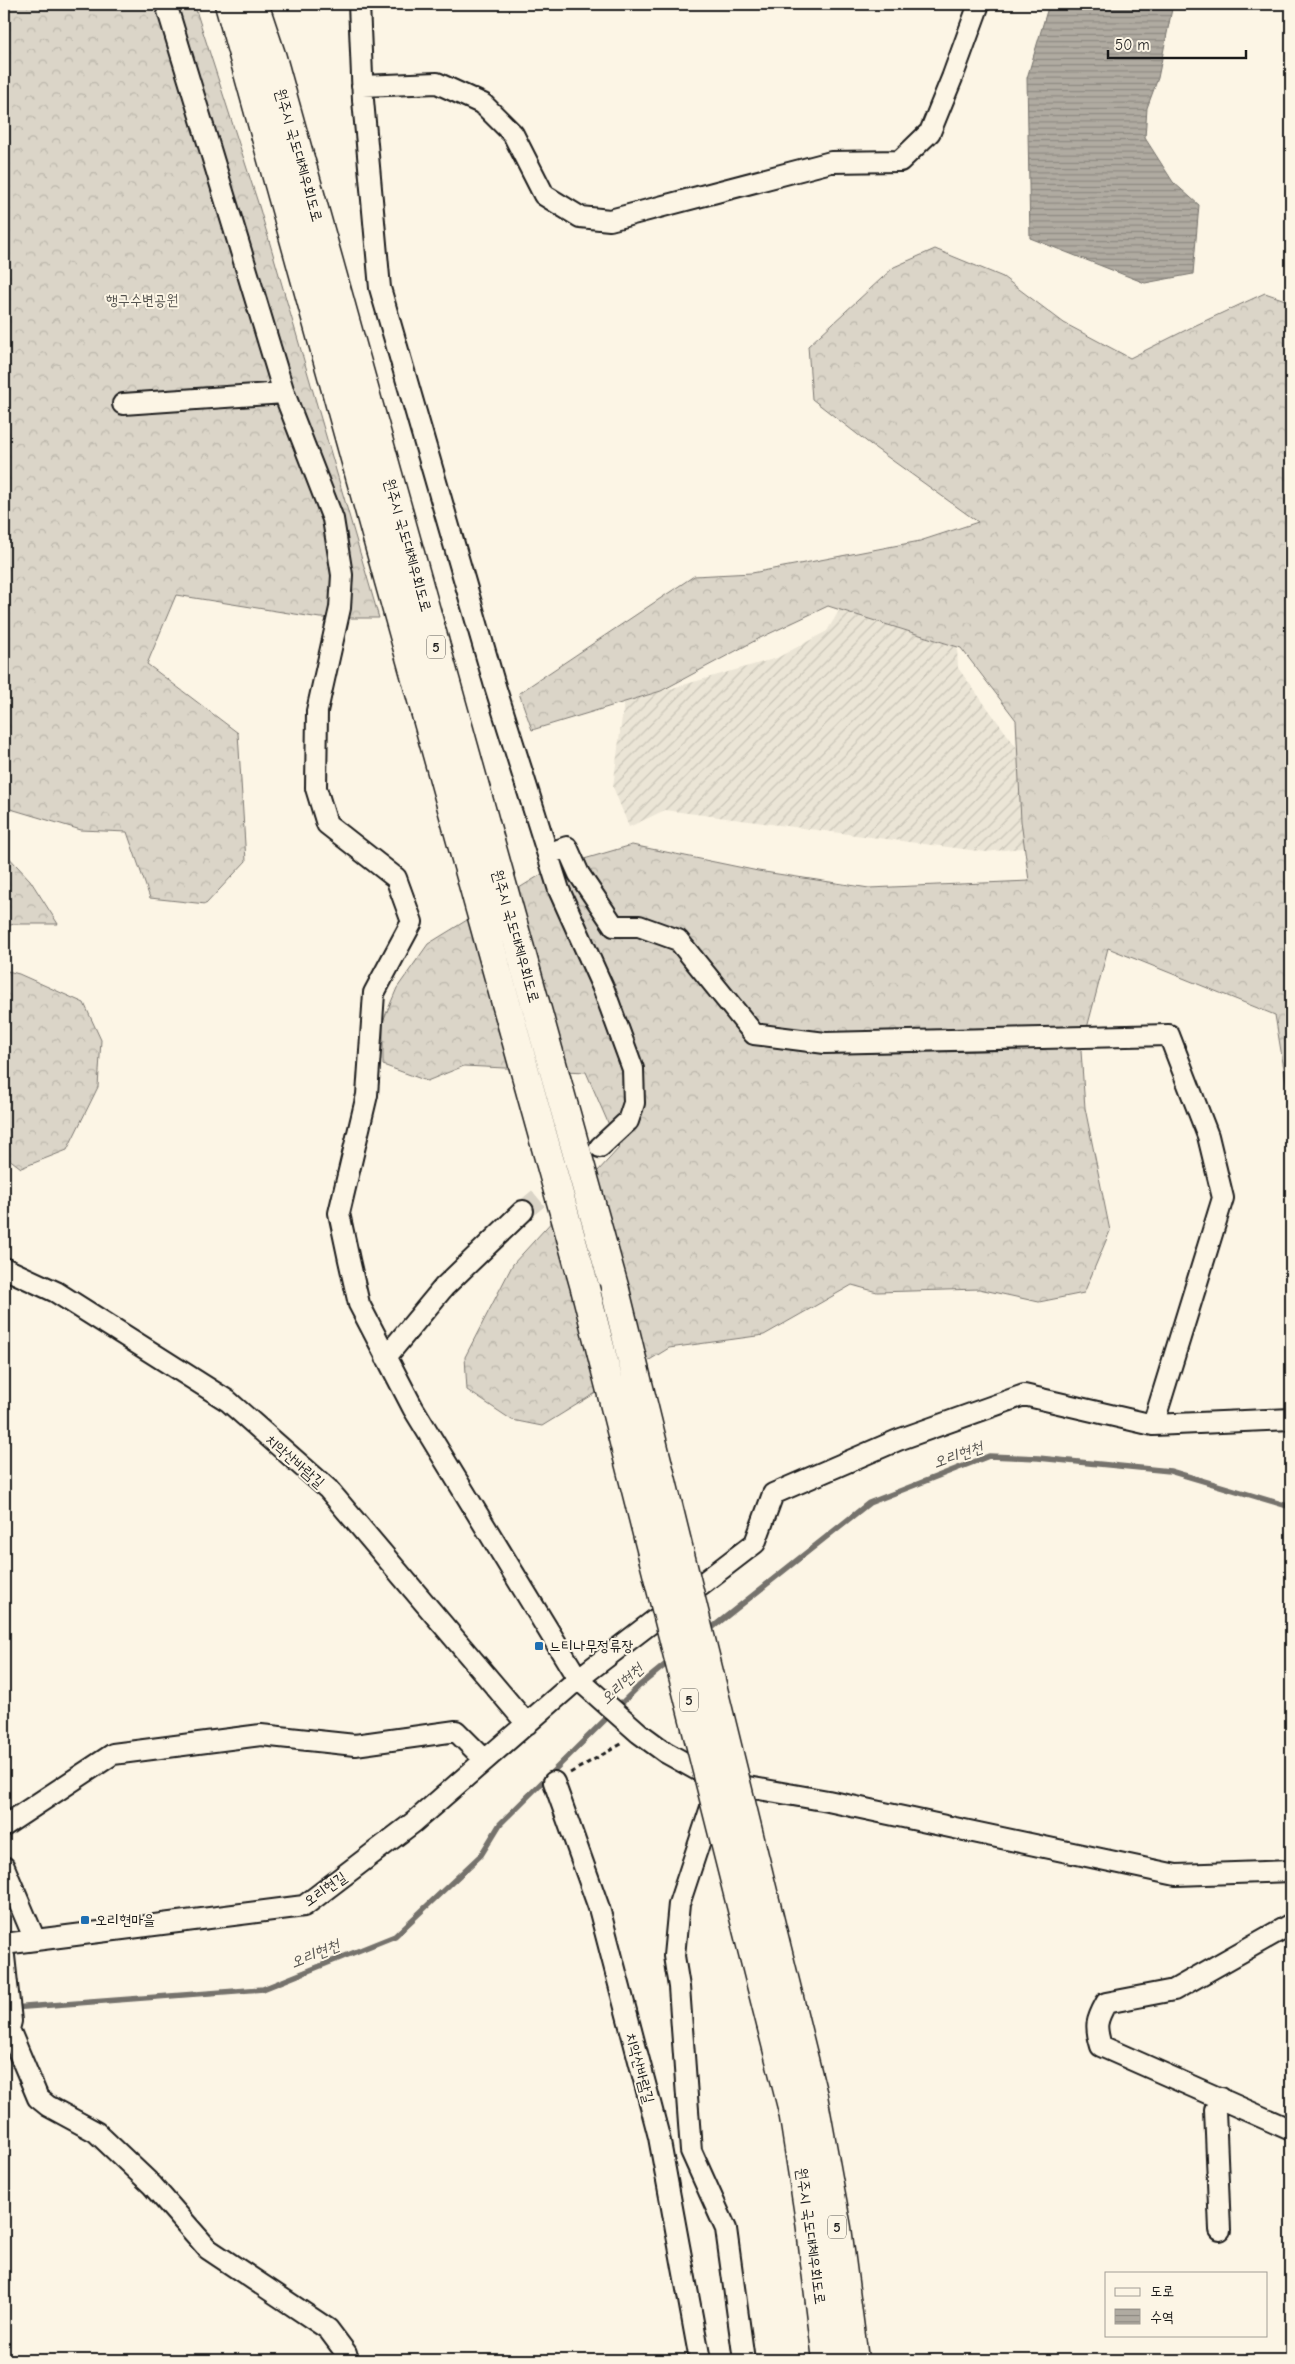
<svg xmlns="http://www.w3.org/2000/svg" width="1295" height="2364" font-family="'Comic Neue','Poor Story',sans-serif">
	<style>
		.industrial { fill: url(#industrial-furrows) }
		.forest { fill: url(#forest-crowns); stroke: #7c7872 }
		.water { fill: url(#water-rules); stroke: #75726c }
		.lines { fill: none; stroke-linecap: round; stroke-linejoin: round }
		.stream { stroke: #75726c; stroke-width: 5.5 }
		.minor-tunnel { stroke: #dad4c7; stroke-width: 20; stroke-dasharray: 20 10; stroke-linecap: butt }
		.minor-casing { stroke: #1c1c1c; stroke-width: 24 }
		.highway-casing { stroke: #1c1c1c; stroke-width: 31 }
		.path { stroke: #1c1c1c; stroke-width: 3; stroke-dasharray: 5 4; stroke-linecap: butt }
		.minor { stroke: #fcf5e5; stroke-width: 20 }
		.highway { stroke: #fcf5e5; stroke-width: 28 }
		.highway-bridge-casing { stroke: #1c1c1c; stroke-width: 31; stroke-linecap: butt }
		.highway-bridge { stroke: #fcf5e5; stroke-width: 28 }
		.poi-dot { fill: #1f6fb2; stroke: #fcf5e5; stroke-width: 2 }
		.labels { text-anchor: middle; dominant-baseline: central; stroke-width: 4; stroke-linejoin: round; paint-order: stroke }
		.shield { fill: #fcf5e5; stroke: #5f5d58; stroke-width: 1 }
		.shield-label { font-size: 14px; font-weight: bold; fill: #1c1c1c }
		.street-label { font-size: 15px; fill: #1c1c1c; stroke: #fcf5e5 }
		.park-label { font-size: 15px; fill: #555450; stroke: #fcf5e5 }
		.poi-label { font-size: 15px; fill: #1c1c1c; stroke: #fcf5e5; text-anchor: start }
		.water-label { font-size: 16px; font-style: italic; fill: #575551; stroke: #fcf5e5 }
	</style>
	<defs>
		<pattern id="industrial-furrows" width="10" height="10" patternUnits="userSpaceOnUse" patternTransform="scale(1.25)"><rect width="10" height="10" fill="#ebe5d6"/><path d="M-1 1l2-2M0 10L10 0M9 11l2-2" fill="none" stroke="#c9c4b7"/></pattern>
		<pattern id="forest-crowns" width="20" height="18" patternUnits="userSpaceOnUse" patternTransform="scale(1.25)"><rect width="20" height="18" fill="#dbd5c8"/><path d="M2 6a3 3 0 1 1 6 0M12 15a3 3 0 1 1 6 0" fill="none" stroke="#bbb6ab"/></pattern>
		<pattern id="water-rules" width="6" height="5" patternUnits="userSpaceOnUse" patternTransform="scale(1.25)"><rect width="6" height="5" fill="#b0aba1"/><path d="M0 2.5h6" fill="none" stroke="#8e8a82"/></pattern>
	</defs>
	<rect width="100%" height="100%" fill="#fcf5e5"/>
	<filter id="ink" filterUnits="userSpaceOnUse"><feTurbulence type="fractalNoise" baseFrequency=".02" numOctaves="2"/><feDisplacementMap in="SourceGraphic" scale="10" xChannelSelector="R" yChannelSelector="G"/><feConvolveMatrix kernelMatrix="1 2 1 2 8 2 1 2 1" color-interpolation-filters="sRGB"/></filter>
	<g filter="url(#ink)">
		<path class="industrial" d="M 854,586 L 956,628 L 958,668 L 1045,786 L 1040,846 L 986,852 L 665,810 L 629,827 L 613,787 L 624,702 L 777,658 L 827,631 Z"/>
		<path class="forest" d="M 4,4 L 194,4 L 259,206 L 379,618 L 320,618 L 176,595 L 147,664 L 238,733 L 246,861 L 206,904 L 150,898 L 127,832 L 81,830 L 4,807 Z
			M 935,249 L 1003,277 L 1064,323 L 1130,358 L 1194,326 L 1265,293 L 1291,302 L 1291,1111 L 1275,1015 L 1108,948 L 1081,1051 L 1085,1108 L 1110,1231 L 1084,1293 L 1039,1302 L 979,1289 L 877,1292 L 852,1285 L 764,1335 L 669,1348 L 542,1426 L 512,1420 L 467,1390 L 465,1357 L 513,1264 L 619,1148 L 586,1072 L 464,1066 L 427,1081 L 383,1065 L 383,1021 L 397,988 L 428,944 L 550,869 L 632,845 L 758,871 L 869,888 L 1029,881 L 1021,821 L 1016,720 L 961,648 L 828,606 L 760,638 L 661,691 L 532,730 L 519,693 L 694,576 L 752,573 L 920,541 L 978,522 L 875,448 L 812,399 L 808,346 L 894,267 Z
			M 4,852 L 30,880 L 58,924 L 14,924 L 4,927 Z
			M 4,970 L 19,974 L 84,1003 L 101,1040 L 98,1087 L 67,1150 L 21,1168 L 4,1155 Z"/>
		<path class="water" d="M 1049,4 L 1173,4 L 1158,78 L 1147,108 L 1145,138 L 1173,182 L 1199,205 L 1193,274 L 1145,283 L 1030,238 L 1027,78 Z"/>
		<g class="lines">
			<path class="stream" d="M 708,1631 L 869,1503 L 989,1456 L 1038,1458 L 1170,1471 L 1291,1507
				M 12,2008 L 263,1989 L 395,1936 L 481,1855 L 500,1824 L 639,1686 L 671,1660"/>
			<path class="minor-tunnel" d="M 523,1211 L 600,1147"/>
			<g class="minor-casing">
				<path id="minor" d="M 166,4 L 284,393 L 333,519 L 342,575 L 340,608 L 317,711 L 316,788 L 327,824 L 396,878 L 412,922 L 374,993 L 367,1095 L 339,1213 L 349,1260 L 359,1304 L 413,1408 L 578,1679 L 639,1733 L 665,1752 L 719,1782 L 828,1801 L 1176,1875 L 1291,1871
					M 359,4 L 363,100 L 380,288 L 495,686 L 559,890 L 604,990 L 633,1069 L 634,1103 L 628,1121 L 600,1147
					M 362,86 L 437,83 L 483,104 L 513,134 L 544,195 L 580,217 L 610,220 L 831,162 L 900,161 L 930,132 L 952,78 L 979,4
					M 123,404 L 284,393
					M 548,854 L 567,847 L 579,874 L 614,926 L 639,926 L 678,940 L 754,1034 L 825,1043 L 1169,1035 L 1208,1136 L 1223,1198 L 1153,1425
					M 4,1268 L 56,1292 L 228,1401 L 328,1489 L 527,1724
					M 386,1357 L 444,1287 L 523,1211
					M 554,1782 L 599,1908 L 659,2137 L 700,2360
					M 714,1798 L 679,1904 L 674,1956 L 679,1987 L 691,2151 L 726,2229 L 744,2360
					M 4,1826 L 113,1754 L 261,1735 L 355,1745 L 456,1731 L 485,1760
					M 4,1867 L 35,1940
					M 1291,1924 L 1174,1990 L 1106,2003 C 1096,2021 1095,2026 1101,2046 L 1291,2130
					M 4,1944 L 304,1906 L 414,1822 L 578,1679 L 755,1543 L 773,1494 L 898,1440 L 1024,1395 L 1153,1425 L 1291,1419
					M 4,1956 L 11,2021 L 9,2029 L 38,2098 L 48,2106 L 96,2132 L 152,2185 L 208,2249 L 328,2329 L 346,2353 L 348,2360
					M 1220,2230 L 1215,2110 L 1221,2098"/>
			</g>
			<g class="highway-casing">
				<path id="highway" d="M 229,4 L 585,1288
					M 254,4 L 272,58 L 615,1290
					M 813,2096 L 837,2228 L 854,2360
					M 793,2111 L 810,2221 L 827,2360"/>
			</g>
			<path class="path" d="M 570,1773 L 623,1743"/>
			<use href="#minor" class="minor"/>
			<use href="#highway" class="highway"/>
			<g class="highway-bridge-casing">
				<path id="highway-bridge" d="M 585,1288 L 793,2111
					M 615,1290 L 813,2096"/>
			</g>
			<use href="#highway-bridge" class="highway-bridge"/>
		</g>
	</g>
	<g class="poi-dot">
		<rect x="534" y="1641" width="10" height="10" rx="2.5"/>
		<rect x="80" y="1915" width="10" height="10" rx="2.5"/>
	</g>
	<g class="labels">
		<g class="shield">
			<rect x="427" y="635.5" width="18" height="23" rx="4"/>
			<rect x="680" y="1688.5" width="18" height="23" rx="4"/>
			<rect x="828" y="2215.5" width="18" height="23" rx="4"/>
		</g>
		<g class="shield-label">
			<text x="436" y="647">5</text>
			<text x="689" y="1700">5</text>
			<text x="837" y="2227">5</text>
		</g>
		<g class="street-label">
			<text transform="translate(299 155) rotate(74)">원주시 국도대체우회도로</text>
			<text transform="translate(408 545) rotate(74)">원주시 국도대체우회도로</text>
			<text transform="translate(516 936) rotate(74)">원주시 국도대체우회도로</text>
			<text transform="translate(295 1461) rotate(41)">치악산바람길</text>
			<text transform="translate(325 1889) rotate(-35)">오리현길</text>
			<text transform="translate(640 2068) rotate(75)">치악산바람길</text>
			<text transform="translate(811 2236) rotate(82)">원주시 국도대체우회도로</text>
		</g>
		<g class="park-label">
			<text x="142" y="300">행구수변공원</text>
		</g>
		<g class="poi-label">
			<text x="549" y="1646">느티나무정류장</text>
			<text x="95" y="1920">오리현마을</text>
		</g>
		<g class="water-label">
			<text transform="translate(958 1455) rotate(-19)">오리현천</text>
			<text transform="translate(622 1684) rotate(-43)">오리현천</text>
			<text transform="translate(315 1954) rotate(-22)">오리현천</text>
		</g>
	</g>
	<rect width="1295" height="2364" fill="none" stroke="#fcf5e5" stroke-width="20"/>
	<rect x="10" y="10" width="1275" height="2344" fill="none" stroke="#1c1c1c" stroke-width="2" filter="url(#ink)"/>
	<rect x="1105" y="2272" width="162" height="65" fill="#fcf5e5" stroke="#a29e95"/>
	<rect x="1115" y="2288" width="25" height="8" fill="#fcf5e5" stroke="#a29e95"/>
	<text x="1150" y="2296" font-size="15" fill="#1c1c1c">도로</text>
	<rect x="1115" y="2309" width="25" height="15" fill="url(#water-rules)" stroke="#a29e95"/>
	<text x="1150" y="2322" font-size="15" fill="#1c1c1c">수역</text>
	<path d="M1108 50v8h138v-8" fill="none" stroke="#1c1c1c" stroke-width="2.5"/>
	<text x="1115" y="50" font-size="15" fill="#1c1c1c" stroke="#fcf5e5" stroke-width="4" paint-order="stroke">50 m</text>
</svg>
